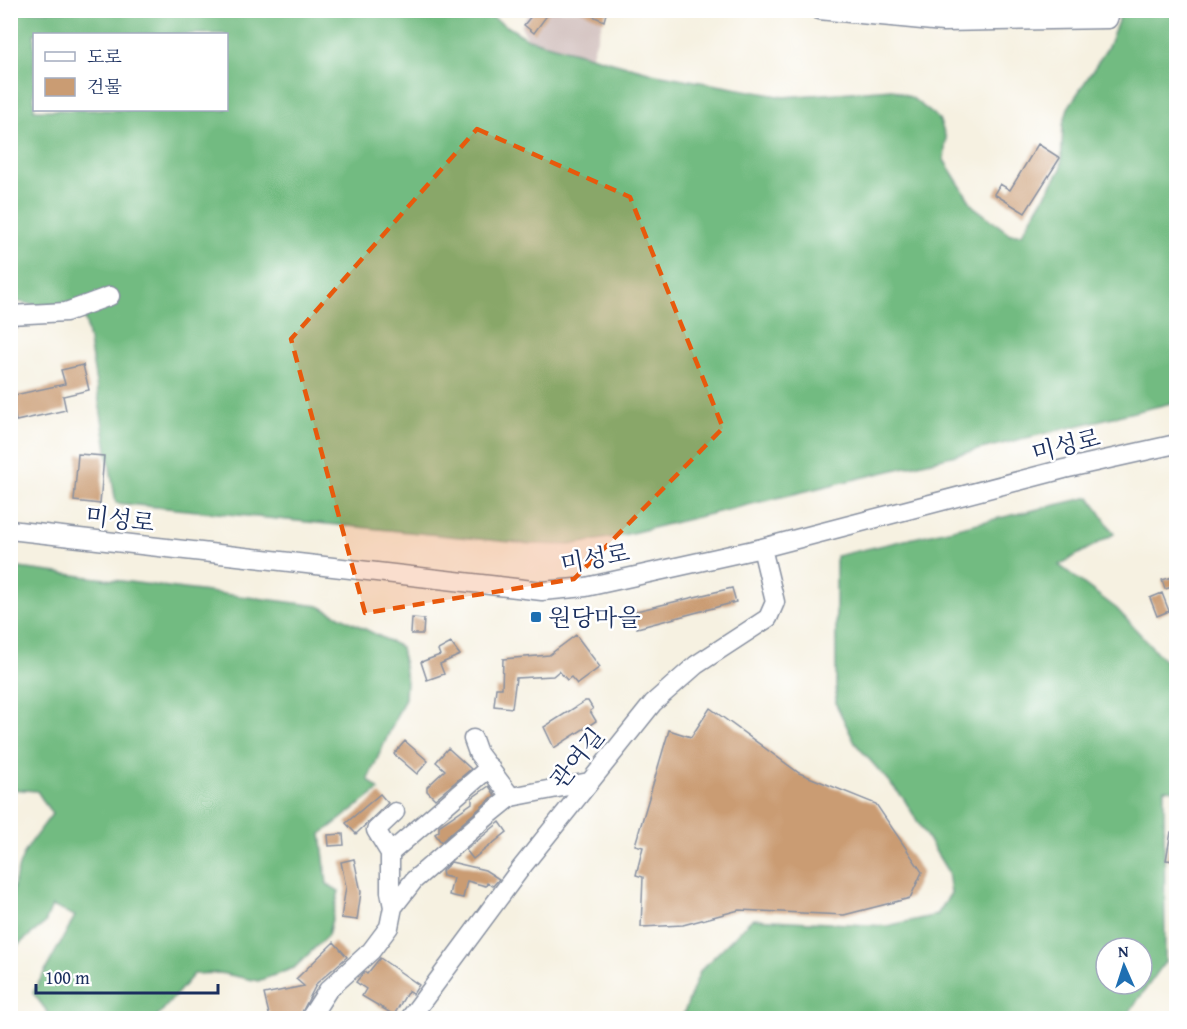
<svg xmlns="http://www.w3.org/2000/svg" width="1187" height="1029" font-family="'Gentium Book Plus','Noto Serif KR',serif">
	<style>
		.industrial { fill: #d1c0bd }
		.forest { fill: #72bb81; stroke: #467570; stroke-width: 1.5; fill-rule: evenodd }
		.building { fill: #ca9c73 }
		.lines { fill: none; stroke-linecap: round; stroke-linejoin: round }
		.minor-casing { stroke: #8890a0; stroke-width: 21 }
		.minor { stroke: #fff; stroke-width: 18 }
		.marked { fill: #e8590c; fill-opacity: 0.2; stroke: #e8590c; stroke-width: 4.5; stroke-dasharray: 12 8; stroke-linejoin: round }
		.poi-dot { fill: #1f6fb2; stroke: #fff; stroke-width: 2 }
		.labels { text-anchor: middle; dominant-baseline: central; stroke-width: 5; stroke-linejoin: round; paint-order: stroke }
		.street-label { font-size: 24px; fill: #1b2f5e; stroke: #fff }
		.poi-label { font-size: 24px; fill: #1b2f5e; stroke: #fff; text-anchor: start }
	</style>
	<rect width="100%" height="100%" fill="#fff"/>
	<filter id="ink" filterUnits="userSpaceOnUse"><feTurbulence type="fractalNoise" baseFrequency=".0167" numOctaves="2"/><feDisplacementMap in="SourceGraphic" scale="12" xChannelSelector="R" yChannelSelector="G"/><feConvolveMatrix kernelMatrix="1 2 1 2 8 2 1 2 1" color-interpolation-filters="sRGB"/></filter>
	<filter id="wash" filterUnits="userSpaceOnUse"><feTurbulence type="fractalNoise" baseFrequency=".008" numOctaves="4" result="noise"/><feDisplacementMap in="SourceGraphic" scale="24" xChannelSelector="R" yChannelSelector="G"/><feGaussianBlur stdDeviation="1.35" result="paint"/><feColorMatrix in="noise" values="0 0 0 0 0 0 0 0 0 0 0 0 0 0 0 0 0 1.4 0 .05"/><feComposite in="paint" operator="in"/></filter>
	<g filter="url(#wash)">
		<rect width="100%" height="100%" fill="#f6f1e1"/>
		<path class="industrial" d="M 530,11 L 606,11 L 591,57 L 528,39 L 521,26 Z"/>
		<path class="forest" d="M 10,11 L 482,11 L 528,39 L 656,74 L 784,97 L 892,89 L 912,98 L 939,119 L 946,138 L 944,160 L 973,206 L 1010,234 L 1022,234 L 1061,169 L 1063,125 L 1068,108 L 1108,47 L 1122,11 L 1176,11 L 1176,402 L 619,536 L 570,545 L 530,544 L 116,503 L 86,323 L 77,302 L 42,307 L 11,300 ZM 34,34 L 226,34 L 226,110 L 34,110 Z
			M 1090,497 L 1114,534 L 1059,565 L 1117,609 L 1176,673 L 1176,790 L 1164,789 L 1165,962 L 1125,1018 L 682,1018 L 700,971 L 752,919 L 887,926 L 937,915 L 951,893 L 948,872 L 904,799 L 855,743 L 836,704 L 836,556 ZM 1106,948 L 1142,948 L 1142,984 L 1106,984 Z
			M 11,567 L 319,606 L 401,647 L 406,679 L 405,698 L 368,779 L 379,790 L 321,834 L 327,884 L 339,891 L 328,935 L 294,968 L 258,981 L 220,973 L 194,974 L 156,1018 L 52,1018 L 33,993 L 75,916 L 52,906 L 45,923 L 15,947 C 5,925 13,878 23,856 C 30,841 43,827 52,814 L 37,791 L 11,789 Z"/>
		<g id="blocks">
			<path class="building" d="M 536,10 L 551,10 L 534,33 L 524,25 Z
				M 579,10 L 607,10 L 604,21 Z
				M 1038,144 L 1060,158 L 1025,213 L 994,194 L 1000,184 L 1010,190 Z
				M 83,365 L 89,390 L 63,396 L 66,410 L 16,421 L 10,396 L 65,384 L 61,370 Z
				M 78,454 L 104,456 L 100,504 L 74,501 Z
				M 1176,576 L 1176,586 L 1165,589 L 1162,580 Z
				M 732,588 L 736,602 L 637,628 L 632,612 Z
				M 1162,593 L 1169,611 L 1157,616 L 1150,598 Z
				M 412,618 L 424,619 L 423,634 L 411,634 Z
				M 576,635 L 600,667 L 577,684 L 571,677 L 567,680 L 559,671 L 553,676 L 516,678 L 512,708 L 494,706 L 496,688 L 502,688 L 503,659 L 549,655 Z
				M 451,643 L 460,655 L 440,664 L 444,674 L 427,680 L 421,662 L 440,655 L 438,650 Z
				M 585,701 L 588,701 L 593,709 L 590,711 L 596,721 L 554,748 L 544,727 Z
				M 710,708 L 799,773 L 876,804 L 922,872 L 910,898 L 844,915 L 739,910 L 683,925 L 641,927 L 643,877 L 636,875 L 643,847 L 635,845 L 669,730 L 691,737 Z
				M 405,741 L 428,761 L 417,774 L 394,754 Z
				M 448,748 L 471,769 L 435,799 L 427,791 L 427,787 L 445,770 L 436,762 Z
				M 489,786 L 495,795 L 441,842 L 435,834 L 439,831 L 439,826 L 472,803 L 472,798 Z
				M 380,794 L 388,803 L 356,834 L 346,823 Z
				M 500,822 L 507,832 L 473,859 L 466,850 Z
				M 1171,832 L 1176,832 L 1176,861 L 1166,860 Z
				M 343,834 L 344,845 L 329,846 L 328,835 Z
				M 354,859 L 361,892 L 357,920 L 341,918 L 346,887 L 341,862 Z
				M 451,862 L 485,870 L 499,879 L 493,886 L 487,883 L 486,886 L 467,881 L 463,898 L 449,895 L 453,878 L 443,876 L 442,871 Z
				M 334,942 L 347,957 L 317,983 L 299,1018 L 270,1018 L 264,994 L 304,986 L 296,979 Z
				M 380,958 L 419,985 L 413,994 L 408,991 L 394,1015 L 362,996 L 366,989 L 356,982 L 364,972 L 367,974 Z"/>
		</g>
	</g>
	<g filter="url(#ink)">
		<use href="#blocks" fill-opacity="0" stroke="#8890a0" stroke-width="1.5"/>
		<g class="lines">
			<g class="minor-casing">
				<path id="minor" d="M 819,10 L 943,22 L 1108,19 L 1111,10
					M 10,315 L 66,312 L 110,296
					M 10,530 L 542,591 L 586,587 L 762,548 L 1064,469 L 1176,444
					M 473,739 L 478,753 L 511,797
					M 390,853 L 376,830 L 395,812
					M 393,907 L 390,892 L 390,853 L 490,767
					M 310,1018 L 328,990 L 371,951 L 389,927 L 393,907 L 414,880 L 490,814 L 511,797 L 589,782
					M 410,1018 L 521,868 L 653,703 L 696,665 L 768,618 L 775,602 L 762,548"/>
			</g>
			<use href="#minor" class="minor"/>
		</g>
	</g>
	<path class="marked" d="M 477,129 L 630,197 L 723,428 L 574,579 L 365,613 L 291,339 Z"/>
	<rect class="poi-dot" x="530" y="611" width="12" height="12" rx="3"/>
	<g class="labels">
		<g class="street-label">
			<text transform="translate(1066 445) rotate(-14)">미성로</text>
			<text transform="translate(120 519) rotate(7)">미성로</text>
			<text transform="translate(595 558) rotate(-10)">미성로</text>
			<text transform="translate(577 758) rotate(-51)">관여길</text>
		</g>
		<g class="poi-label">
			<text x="548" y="617">원당마을</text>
		</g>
	</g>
	<rect width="1187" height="1029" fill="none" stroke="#fff" stroke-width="36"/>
	<rect x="33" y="33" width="195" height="78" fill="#ffffff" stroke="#a4acbf" stroke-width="1.5"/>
	<rect x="45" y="52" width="30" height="9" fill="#ffffff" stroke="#a4acbf" stroke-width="1.5"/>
	<text x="87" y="63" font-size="18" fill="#1b2f5e">도로</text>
	<rect x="45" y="78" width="30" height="18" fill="#ca9c73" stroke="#a4acbf" stroke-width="1.5"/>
	<text x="87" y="93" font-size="18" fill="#1b2f5e">건물</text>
	<g transform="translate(1124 966) rotate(357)"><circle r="28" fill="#ffffff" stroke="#a4acbf" stroke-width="1.5"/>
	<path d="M0-4.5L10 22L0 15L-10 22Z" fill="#1f6fb2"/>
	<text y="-9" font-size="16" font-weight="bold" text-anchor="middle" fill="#1b2f5e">N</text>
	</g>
	<path d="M36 984v9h182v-9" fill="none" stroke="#1b2f5e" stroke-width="3"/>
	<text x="45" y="984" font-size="18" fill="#1b2f5e" stroke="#ffffff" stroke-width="4.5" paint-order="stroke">100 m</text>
</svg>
